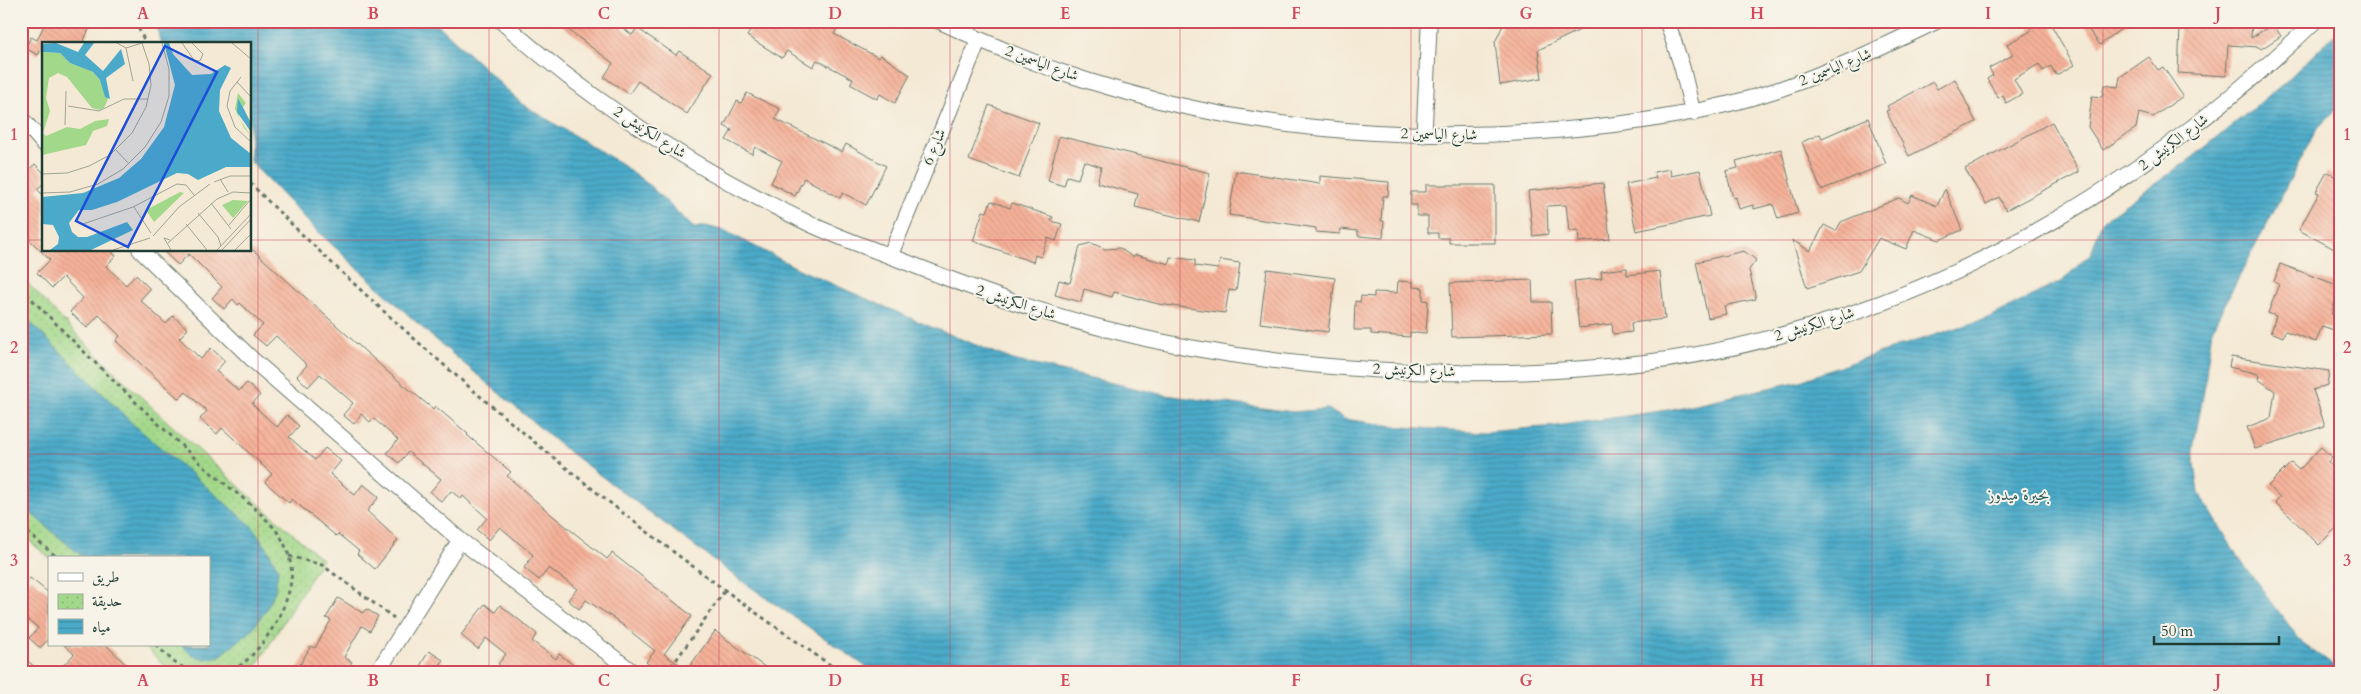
<svg xmlns="http://www.w3.org/2000/svg" width="2361" height="694" font-family="Cardo,Amiri,serif">
	<style>
		.park { fill: url(#park-dots); stroke: #608a5e }
		.water { fill: url(#water-rules); stroke: #35747e }
		.building { fill: url(#building-back-hatch) }
		.lines { fill: none; stroke-linecap: round; stroke-linejoin: round }
		.street-casing { stroke: #6a796c; stroke-width: 17 }
		.path { stroke: #6a796c; stroke-width: 3; stroke-dasharray: 4 4; stroke-linecap: butt }
		.street { stroke: #fff; stroke-width: 15 }
		.grid { fill: none; stroke: #d1495b; stroke-width: 1; stroke-opacity: 0.55 }
		.labels { text-anchor: middle; dominant-baseline: central; stroke-width: 4; stroke-linejoin: round; paint-order: stroke }
		.street-label { font-size: 15px; fill: #1f3d34; stroke: #f7f3e8 }
		.water-label { font-size: 16px; font-style: italic; fill: #2c5e61; stroke: #f7f3e8 }
		.inset-road { fill: none; stroke: #9fa494; stroke-width: 1 }
		.view { fill: #1d4ed8; fill-opacity: 0.15; stroke: #1d4ed8; stroke-width: 2.5 }
		.inset-edge { fill: none; stroke: #1f3d34; stroke-width: 2.5 }
		.neatline { fill: none; stroke: #d1495b; stroke-width: 2 }
		.grid-label { font-size: 16px; text-anchor: middle; font-weight: bold; fill: #d1495b }
	</style>
	<defs>
		<pattern id="park-dots" width="8" height="8" patternUnits="userSpaceOnUse" patternTransform="scale(1.25)"><rect width="8" height="8" fill="#a2d889"/><path d="M2 2h.1M6 6h.1" fill="none" stroke="#8bba77" stroke-width="1.8" stroke-linecap="round"/></pattern>
		<pattern id="water-rules" width="6" height="5" patternUnits="userSpaceOnUse" patternTransform="scale(1.25)"><rect width="6" height="5" fill="#4baac9"/><path d="M0 2.5h6" fill="none" stroke="#3e8ca4"/></pattern>
		<pattern id="building-back-hatch" width="6" height="6" patternUnits="userSpaceOnUse" patternTransform="scale(1.25)"><rect width="6" height="6" fill="#f6b198"/><path d="M-1 5l2 2M0 0l6 6M5-1l2 2" fill="none" stroke="#d29984"/></pattern>
	</defs>
	<rect width="100%" height="100%" fill="#f7f3e8"/>
	<filter id="ink" filterUnits="userSpaceOnUse"><feTurbulence type="fractalNoise" baseFrequency=".02" numOctaves="2"/><feDisplacementMap in="SourceGraphic" scale="10" xChannelSelector="R" yChannelSelector="G"/><feConvolveMatrix kernelMatrix="1 2 1 2 8 2 1 2 1" color-interpolation-filters="sRGB"/></filter>
	<filter id="wash" filterUnits="userSpaceOnUse"><feTurbulence type="fractalNoise" baseFrequency=".0096" numOctaves="4" result="noise"/><feDisplacementMap in="SourceGraphic" scale="20" xChannelSelector="R" yChannelSelector="G"/><feGaussianBlur stdDeviation="1.12" result="paint"/><feColorMatrix in="noise" values="0 0 0 0 0 0 0 0 0 0 0 0 0 0 0 0 0 1.4 0 .05"/><feComposite in="paint" operator="in"/></filter>
	<g filter="url(#wash)">
		<rect width="100%" height="100%" fill="#f4e9d4"/>
		<path class="park" d="M 21,276 C 115,378 218,469 322,559 L 252,673 L 171,673 L 144,645 L 209,645 L 209,558 L 50,558 L 21,534 Z"/>
		<path class="water" d="M 155,21 L 434,21 L 522,104 L 620,163 L 648,184 L 694,228 L 706,226 L 725,231 L 803,271 L 929,326 L 1013,360 L 1165,395 L 1293,412 L 1328,409 L 1344,419 L 1402,427 L 1485,432 L 1556,426 L 1668,410 L 1800,381 L 1884,351 L 1988,318 L 2062,281 L 2091,253 L 2102,221 L 2193,157 L 2283,84 L 2340,29 L 2340,105 L 2316,130 L 2212,329 L 2204,390 L 2193,449 L 2199,492 L 2238,557 L 2303,644 L 2340,670 L 2340,673 L 875,673 L 736,577 L 565,449 L 429,334 L 315,229 L 250,161 L 250,44 L 162,44 Z
			M 21,313 L 134,425 L 252,526 L 267,548 L 278,569 L 275,591 L 265,612 L 250,632 L 220,656 L 206,659 L 193,656 L 181,645 L 209,645 L 209,558 L 84,558 L 21,505 Z"/>
		<g id="blocks">
			<path class="building" d="M 46,21 L 93,21 L 82,44 L 44,44 L 38,55 L 25,48 L 31,37 L 37,40 Z
				M 556,21 L 614,21 L 632,35 L 637,28 L 676,55 L 679,51 L 713,73 L 687,114 L 638,81 L 629,94 L 604,77 L 613,63 Z
				M 756,21 L 841,21 L 834,34 L 879,58 L 881,55 L 910,75 L 895,103 L 880,94 L 877,99 L 850,84 L 853,79 L 817,60 L 813,67 L 787,51 L 782,58 L 747,36 Z
				M 1505,21 L 1599,21 L 1538,50 L 1542,78 L 1500,85 L 1495,42 Z
				M 2042,21 L 2049,21 L 2074,65 L 2056,75 L 2051,66 L 2043,71 L 2039,64 L 2014,79 L 2022,94 L 2006,103 L 2003,95 L 1998,98 L 1987,79 L 1993,75 L 1989,68 L 2013,55 L 2007,44 L 2031,31 L 2030,28 Z
				M 2082,21 L 2131,21 L 2100,45 Z
				M 2194,21 L 2252,22 L 2251,38 L 2273,24 L 2281,36 L 2261,49 L 2259,47 L 2228,45 L 2226,76 L 2178,73 L 2180,28 L 2193,29 Z
				M 2149,57 L 2158,70 L 2163,67 L 2183,96 L 2153,117 L 2139,113 L 2136,128 L 2103,150 L 2088,127 L 2092,96 L 2102,97 L 2104,85 L 2118,87 L 2120,77 Z
				M 1955,79 L 1976,122 L 1909,156 L 1886,111 L 1889,110 L 1887,106 L 1933,82 L 1937,89 Z
				M 747,93 L 780,109 L 775,119 L 842,152 L 846,144 L 886,166 L 866,205 L 843,193 L 840,198 L 804,178 L 795,196 L 771,183 L 782,161 L 755,147 L 752,154 L 726,140 L 732,130 L 724,126 L 737,101 L 741,103 Z
				M 989,105 L 1039,123 L 1019,178 L 969,160 Z
				M 1868,118 L 1886,164 L 1821,190 L 1802,142 L 1820,134 L 1822,138 Z
				M 2052,122 L 2079,172 L 2006,210 L 1999,197 L 1986,204 L 1965,169 Z
				M 1059,136 L 1210,173 L 1199,222 L 1135,207 L 1138,194 L 1097,183 L 1101,167 L 1084,161 L 1078,179 L 1067,176 L 1064,186 L 1048,181 Z
				M 1781,149 L 1798,213 L 1778,219 L 1773,204 L 1754,209 L 1753,205 L 1739,209 L 1736,197 L 1733,198 L 1726,171 L 1738,168 L 1736,161 Z
				M 35,164 L 44,173 L 44,183 L 37,189 L 44,196 L 44,250 L 110,250 L 116,256 L 106,266 L 126,285 L 136,275 L 150,289 L 140,300 L 166,324 L 173,316 L 188,329 L 179,338 L 201,359 L 211,348 L 225,361 L 216,371 L 239,391 L 247,383 L 260,395 L 252,404 L 277,427 L 287,415 L 299,426 L 289,437 L 315,460 L 325,448 L 341,461 L 330,474 L 355,495 L 363,484 L 379,497 L 367,511 L 398,540 L 375,569 L 357,554 L 359,551 L 338,534 L 336,536 L 292,499 L 289,503 L 265,482 L 272,474 L 222,428 L 217,434 L 200,419 L 207,411 L 186,392 L 179,399 L 141,364 L 116,341 L 120,336 L 99,315 L 87,328 L 70,312 L 83,298 L 63,277 L 52,288 L 37,273 L 50,260 L 21,231 L 21,173 L 23,175 Z
				M 1670,169 L 1671,176 L 1700,170 L 1710,216 L 1636,231 L 1626,184 L 1656,178 L 1654,172 Z
				M 1236,171 L 1320,184 L 1320,176 L 1389,182 L 1388,196 L 1383,196 L 1381,221 L 1384,221 L 1383,238 L 1358,236 L 1358,231 L 1341,229 L 1340,234 L 1316,232 L 1316,228 L 1229,215 Z
				M 2327,172 L 2340,179 L 2340,252 L 2299,230 L 2319,193 L 2316,192 Z
				M 1603,183 L 1610,239 L 1579,242 L 1578,230 L 1569,231 L 1566,205 L 1547,206 L 1548,234 L 1533,236 L 1528,191 Z
				M 1426,185 L 1495,185 L 1495,243 L 1449,243 L 1449,238 L 1438,238 L 1438,233 L 1428,233 L 1428,216 L 1417,216 L 1417,205 L 1411,205 L 1411,192 L 1426,192 Z
				M 1945,189 L 1962,230 L 1939,240 L 1914,230 L 1906,249 L 1879,238 L 1859,271 L 1807,288 L 1792,240 L 1810,251 L 1824,225 L 1836,231 L 1841,222 L 1899,198 L 1908,203 L 1912,195 L 1937,206 Z
				M 991,201 L 1010,208 L 1012,203 L 1053,217 L 1051,221 L 1062,224 L 1056,241 L 1048,238 L 1041,257 L 1035,255 L 1033,262 L 973,241 L 983,211 L 987,212 Z
				M 1091,243 L 1105,249 L 1120,248 L 1132,257 L 1136,255 L 1169,264 L 1170,257 L 1195,260 L 1195,266 L 1218,269 L 1220,260 L 1240,263 L 1236,291 L 1229,290 L 1225,313 L 1158,304 L 1114,292 L 1112,297 L 1084,289 L 1081,302 L 1055,295 L 1059,280 L 1070,283 L 1080,246 Z
				M 162,250 L 253,250 L 388,372 L 433,409 L 435,406 L 468,434 L 467,435 L 511,472 L 507,476 L 553,516 L 607,559 L 612,553 L 692,616 L 664,654 L 687,670 L 715,631 L 773,673 L 659,673 L 646,662 L 655,651 L 615,619 L 586,600 L 579,609 L 568,600 L 577,589 L 549,568 L 539,580 L 524,568 L 533,555 L 500,527 L 489,540 L 477,530 L 487,518 L 463,496 L 461,499 L 451,491 L 442,502 L 430,492 L 441,479 L 408,452 L 399,463 L 387,453 L 398,440 L 373,418 L 370,422 L 361,414 L 354,424 L 343,415 L 353,403 L 320,374 L 308,387 L 297,376 L 307,365 L 276,336 L 266,346 L 253,335 L 263,325 L 240,303 L 238,305 L 233,299 L 224,309 L 212,298 L 222,287 L 189,254 L 178,265 Z
				M 1744,251 L 1756,260 L 1749,270 L 1756,299 L 1724,306 L 1726,314 L 1708,318 L 1696,262 Z
				M 2280,264 L 2340,286 L 2331,314 L 2340,317 L 2337,331 L 2322,326 L 2316,342 L 2285,331 L 2283,337 L 2271,332 L 2276,316 L 2268,313 L 2279,284 L 2274,282 Z
				M 1627,268 L 1627,275 L 1660,271 L 1665,319 L 1631,323 L 1632,332 L 1613,334 L 1612,324 L 1579,328 L 1574,281 L 1602,278 L 1601,271 Z
				M 1267,269 L 1335,278 L 1328,332 L 1260,323 Z
				M 1532,280 L 1533,302 L 1551,302 L 1552,334 L 1452,337 L 1450,283 Z
				M 1398,281 L 1413,282 L 1413,287 L 1423,288 L 1423,300 L 1428,301 L 1426,333 L 1410,332 L 1410,337 L 1371,334 L 1371,330 L 1354,330 L 1355,301 L 1360,302 L 1361,296 L 1374,297 L 1374,292 L 1397,293 Z
				M 2231,357 L 2329,371 L 2327,385 L 2313,390 L 2325,426 L 2255,449 L 2247,427 L 2271,418 L 2275,391 L 2258,379 L 2259,374 L 2229,367 Z
				M 2321,447 L 2332,457 L 2328,462 L 2336,470 L 2332,474 L 2340,481 L 2340,524 L 2319,545 L 2275,502 L 2280,497 L 2268,486 L 2291,463 L 2299,470 Z
				M 30,578 L 49,593 L 49,638 L 40,648 L 29,638 L 38,628 L 21,614 L 21,590 Z
				M 338,598 L 363,613 L 366,609 L 378,616 L 370,631 L 362,626 L 344,657 L 352,662 L 345,673 L 295,673 L 311,646 L 315,648 L 331,620 L 326,618 Z
				M 485,604 L 495,612 L 500,605 L 537,634 L 532,641 L 556,659 L 559,654 L 584,673 L 509,673 L 498,664 L 506,654 L 486,638 L 478,649 L 461,635 Z
				M 64,645 L 106,645 L 135,673 L 90,673 L 83,666 L 77,673 L 56,673 L 74,654 Z
				M 429,651 L 443,660 L 436,673 L 431,673 L 420,666 Z"/>
		</g>
	</g>
	<g filter="url(#ink)">
		<use href="#blocks" fill-opacity="0" stroke="#6a796c" stroke-width="1"/>
		<g class="lines">
			<g class="street-casing">
				<path id="street" d="M 501,21 C 593,103 699,171 810,224 C 840,238 872,249 903,261 C 969,287 1034,311 1102,328 C 1271,372 1476,384 1649,362 C 1715,354 1781,337 1844,316 C 2022,257 2180,151 2315,21
					M 939,21 C 980,40 1022,59 1064,73 C 1223,127 1394,144 1561,130 C 1634,124 1709,113 1780,89 C 1834,70 1885,46 1937,21
					M 1667,21 L 1682,67 L 1693,113
					M 21,118 L 44,144
					M 1424,135 L 1429,28
					M 140,250 L 254,361 L 460,540 L 634,673
					M 890,256 L 979,39
					M 21,666 L 29,673
					M 377,673 L 460,540"/>
			</g>
			<path class="path" d="M 135,21 L 146,44
				M 250,183 C 431,365 630,528 842,673
				M 21,288 C 80,349 140,407 202,465 C 226,486 271,516 284,543 C 289,554 293,568 291,580 C 288,611 256,662 227,673
				M 21,527 L 58,558
				M 289,556 L 322,565 L 394,618
				M 156,645 L 175,663 L 193,673
				M 667,673 L 726,589"/>
			<use href="#street" class="street"/>
		</g>
	</g>
	<path class="grid" d="M 258,21 L 258,673M 489,21 L 489,673M 719,21 L 719,673M 950,21 L 950,673M 1180,21 L 1180,673M 1411,21 L 1411,673M 1642,21 L 1642,673M 1872,21 L 1872,673M 2103,21 L 2103,673M 21,240 L 44,240M 250,240 L 2340,240M 21,454 L 2340,454"/>
	<g class="labels">
		<g class="street-label">
			<text transform="translate(1042 63) rotate(20)">شارع الياسمين 2</text>
			<text transform="translate(1835 67) rotate(-22)">شارع الياسمين 2</text>
			<text transform="translate(650 132) rotate(33)">شارع الكرنيش 2</text>
			<text transform="translate(1439 134) rotate(1)">شارع الياسمين 2</text>
			<text transform="translate(2173 142) rotate(-37)">شارع الكرنيش 2</text>
			<text transform="translate(934 147) rotate(-68)">شارع 6</text>
			<text transform="translate(1016 302) rotate(18)">شارع الكرنيش 2</text>
			<text transform="translate(1814 324) rotate(-17)">شارع الكرنيش 2</text>
			<text transform="translate(1414 370) rotate(2)">شارع الكرنيش 2</text>
		</g>
		<g class="water-label">
			<text x="2019" y="495">بحيرة ميدوز</text>
		</g>
	</g>
	<g transform="translate(42 42)">
		<rect width="209" height="209" fill="#f4e9d4"/>
		<path d="M 0,10 L 18,11 L 28,21 L 51,30 L 58,38 L 66,57 L 62,66 L 57,68 L 50,66 L 25,35 L 16,31 L 7,36 L 4,56 L 8,69 L 1,91 L 4,94 L 25,85 L 38,87 L 53,79 L 67,77 L 65,84 L 51,89 L 44,103 L 0,113 Z" fill="#a2d889"/>
		<path d="M 196,51 L 204,61 L 201,65 L 209,81 L 196,56 L 197,76 L 208,93 L 202,86 L 193,67 ZM 138,150 L 142,151 L 112,180 L 104,168 ZM 191,158 L 206,159 L 191,176 L 180,163 Z" fill="#a2d889"/>
		<path d="M 14,1 L 36,10 L 42,1 L 52,1 L 43,13 L 61,29 L 79,7 L 83,22 L 64,36 L 68,57 L 63,55 L 58,38 L 51,30 L 28,21 L 18,11 L 0,10 L 0,2 ZM 122,1 L 127,1 L 131,12 L 150,33 L 169,32 L 183,23 L 189,26 L 178,48 L 177,69 L 189,96 L 209,112 L 209,125 L 184,125 L 156,138 L 146,132 L 135,131 L 75,160 L 50,168 L 37,168 L 27,181 L 30,190 L 36,195 L 45,195 L 85,180 L 91,188 L 49,208 L 8,208 L 16,202 L 17,195 L 11,183 L 0,182 L 0,155 L 41,151 L 77,136 L 99,117 L 122,85 L 133,43 ZM 196,56 L 209,81 L 209,90 L 195,70 Z" fill="#4baac9"/>
		<path class="inset-road" d="M 75,1 L 84,6 L 100,1M 140,1 L 152,18 L 158,19 L 161,12 L 150,1M 190,1 L 209,17M 84,6 L 91,39M 199,35 L 188,49 L 185,64 L 193,85 L 209,100M 195,40 L 209,55M 26,64 L 57,69 L 82,57 L 106,57M 23,83 L 24,49M 74,108 L 87,122M 0,132 L 25,131 L 47,124 L 68,113 L 90,91 L 104,65 L 109,43 L 107,22 L 100,1M 178,137 L 186,150M 172,140 L 188,134 L 209,134M 0,151 L 28,150 L 56,142 L 81,127 L 103,105 L 119,80 L 127,54 L 127,27 L 120,1M 169,161 L 189,187M 92,165 L 109,191M 156,171 L 176,195 L 179,204M 41,182 L 91,165 L 135,142 L 144,143 L 152,153M 144,182 L 165,208M 187,183 L 209,157M 111,194 L 137,165 L 168,142M 128,198 L 122,196 L 129,208M 126,201 L 175,157 L 191,150 L 209,151M 71,208 L 108,196M 175,208 L 209,172M 180,208 L 209,177M 193,208 L 209,192"/>
		<path class="view" d="M 123,4 L 175,30 L 86,205 L 34,179 Z"/>
		<rect width="209" height="209" class="inset-edge"/>
	</g>
	<rect width="2361" height="694" fill="none" stroke="#f7f3e8" stroke-width="55"/>
	<rect x="48" y="556" width="162" height="90" fill="#f7f3e8" stroke="#a1aaa0"/>
	<rect x="58" y="573" width="25" height="8" fill="#ffffff" stroke="#a1aaa0"/>
	<text x="92" y="582" font-size="15" fill="#1f3d34">طريق</text>
	<rect x="58" y="594" width="25" height="15" fill="url(#park-dots)" stroke="#a1aaa0"/>
	<text x="92" y="606" font-size="15" fill="#1f3d34">حديقة</text>
	<rect x="58" y="619" width="25" height="15" fill="url(#water-rules)" stroke="#a1aaa0"/>
	<text x="92" y="632" font-size="15" fill="#1f3d34">مياه</text>
	<path d="M2154 636v8h125v-8" fill="none" stroke="#1f3d34" stroke-width="2.5"/>
	<text x="2161" y="636" font-size="15" fill="#1f3d34" stroke="#f7f3e8" stroke-width="4" paint-order="stroke">50 m</text>
	<rect x="28" y="28" width="2306" height="638" class="neatline"/>
	<g class="grid-label">
		<text x="143" y="19">A</text>
		<text x="373" y="19">B</text>
		<text x="604" y="19">C</text>
		<text x="835" y="19">D</text>
		<text x="1065" y="19">E</text>
		<text x="1296" y="19">F</text>
		<text x="1526" y="19">G</text>
		<text x="1757" y="19">H</text>
		<text x="1988" y="19">I</text>
		<text x="2218" y="19">J</text>
		<text x="14" y="140">1</text>
		<text x="2347" y="140">1</text>
		<text x="14" y="353">2</text>
		<text x="2347" y="353">2</text>
		<text x="14" y="566">3</text>
		<text x="2347" y="566">3</text>
		<text x="143" y="686">A</text>
		<text x="373" y="686">B</text>
		<text x="604" y="686">C</text>
		<text x="835" y="686">D</text>
		<text x="1065" y="686">E</text>
		<text x="1296" y="686">F</text>
		<text x="1526" y="686">G</text>
		<text x="1757" y="686">H</text>
		<text x="1988" y="686">I</text>
		<text x="2218" y="686">J</text>
	</g>
</svg>
